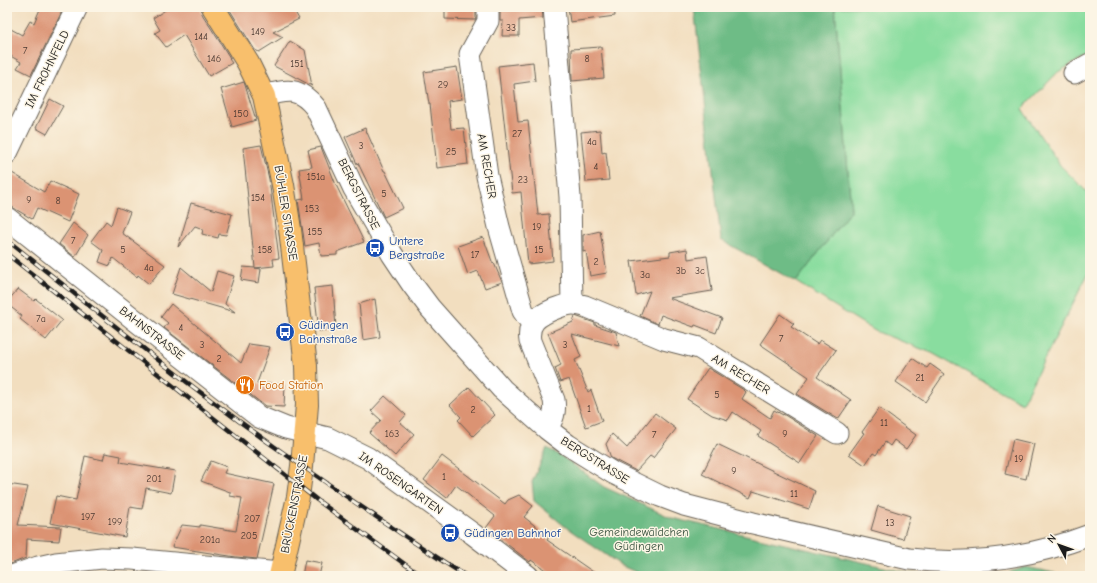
<svg xmlns="http://www.w3.org/2000/svg" width="1097" height="583" font-family="'Comic Neue',sans-serif">
	<style>
		.green { fill: #89dd9f; stroke: #527c5e }
		.forest { fill: #6ebc86; stroke: #456c51 }
		.building { fill: #db9373 }
		.lines { fill: none; stroke-linecap: round; stroke-linejoin: round }
		.minor-casing { stroke: #676055; stroke-width: 23 }
		.major-casing { stroke: #676055; stroke-width: 24 }
		.minor { stroke: #fff; stroke-width: 21 }
		.major { stroke: #f8bf6c; stroke-width: 22 }
		.rail-casing { stroke: #1c1c1c; stroke-width: 4.5 }
		.rail { stroke: #fcf5e5; stroke-width: 3; stroke-dasharray: 9; stroke-linecap: butt }
		.labels { text-anchor: middle; dominant-baseline: central; stroke-width: 3; stroke-linejoin: round; paint-order: stroke }
		.number-label { font-size: 10px; fill: #4c3a32 }
		.street-label { font-size: 12px; fill: #1c1c1c; stroke: #fcf5e5 }
		.transit-label { font-size: 12px; fill: #164399; stroke: #fcf5e5; text-anchor: start }
		.food-label { font-size: 12px; fill: #c56008; stroke: #fcf5e5; text-anchor: start }
		.park-label { font-size: 12px; fill: #3d5643; stroke: #fcf5e5 }
	</style>
	<rect width="100%" height="100%" fill="#fcf5e5"/>
	<filter id="ink" filterUnits="userSpaceOnUse"><feTurbulence type="fractalNoise" baseFrequency=".025" numOctaves="2"/><feDisplacementMap in="SourceGraphic" scale="8" xChannelSelector="R" yChannelSelector="G"/><feConvolveMatrix kernelMatrix="1 2 1 2 8 2 1 2 1" color-interpolation-filters="sRGB"/></filter>
	<filter id="wash" filterUnits="userSpaceOnUse"><feTurbulence type="fractalNoise" baseFrequency=".012" numOctaves="4" result="noise"/><feDisplacementMap in="SourceGraphic" scale="16" xChannelSelector="R" yChannelSelector="G"/><feGaussianBlur stdDeviation="0.9" result="paint"/><feColorMatrix in="noise" values="0 0 0 0 0 0 0 0 0 0 0 0 0 0 0 0 0 1.4 0 .05"/><feComposite in="paint" operator="in"/></filter>
	<g filter="url(#wash)">
		<rect width="100%" height="100%" fill="#f2debf"/>
		<path class="green" d="M 835,7 L 1090,7 L 1090,54 L 1058,72 L 1022,109 L 1060,165 L 1090,195 L 1090,270 L 1022,403 L 932,353 L 875,331 L 796,282 L 851,210 Z"/>
		<path class="forest" d="M 694,7 L 835,7 L 851,210 L 796,282 L 721,240 Z
			M 547,448 L 564,458 L 604,487 L 672,518 L 914,574 L 971,575 L 971,576 L 645,576 L 622,566 L 567,528 L 534,501 L 532,482 Z
			M 1026,567 L 1054,573 L 1059,576 L 1006,576 L 1010,572 Z"/>
		<g id="blocks">
			<path class="building" d="M 41,7 L 64,7 L 31,75 L 17,68 L 21,62 L 7,54 L 7,27 L 22,35 L 30,21 L 34,23 Z
				M 170,7 L 201,7 L 202,14 L 230,58 L 229,59 L 232,63 L 209,76 L 184,35 L 166,47 L 155,33 L 160,30 L 153,18 Z
				M 228,7 L 292,7 L 299,19 L 273,32 L 283,37 L 259,52 L 255,50 Z
				M 445,7 L 476,7 L 476,18 L 475,20 L 445,19 Z
				M 500,7 L 542,7 L 543,18 L 519,20 L 519,36 L 502,36 L 503,21 L 500,21 Z
				M 568,7 L 614,7 L 615,16 L 570,22 Z
				M 290,41 L 305,50 L 312,86 L 274,66 Z
				M 601,47 L 604,78 L 572,81 L 571,49 Z
				M 533,62 L 535,81 L 514,84 L 518,122 L 528,121 L 538,215 L 549,214 L 553,261 L 528,264 L 521,192 L 512,193 L 498,66 Z
				M 457,67 L 462,99 L 448,101 L 451,129 L 464,128 L 468,164 L 437,168 L 430,104 L 429,104 L 424,72 Z
				M 244,82 L 256,120 L 232,127 L 221,89 Z
				M 50,99 L 63,106 L 47,134 L 36,128 Z
				M 365,128 L 384,171 L 385,171 L 403,208 L 384,217 L 358,163 L 357,164 L 345,137 Z
				M 600,130 L 602,153 L 606,152 L 609,180 L 586,182 L 581,132 Z
				M 261,145 L 269,179 L 279,258 L 273,259 L 274,266 L 255,268 L 261,269 L 259,283 L 241,280 L 243,267 L 255,268 L 243,148 Z
				M 321,147 L 336,185 L 364,242 L 337,252 L 337,255 L 321,256 L 319,243 L 305,246 L 298,200 L 304,199 L 299,169 L 312,167 L 308,150 Z
				M 7,170 L 44,192 L 50,181 L 79,194 L 68,222 L 37,208 L 32,219 L 7,204 Z
				M 191,203 L 232,214 L 226,235 L 219,234 L 218,238 L 202,234 L 203,229 L 195,226 L 178,247 Z
				M 117,207 L 130,212 L 122,233 L 165,265 L 149,284 L 138,275 L 137,277 L 113,258 L 110,266 L 99,262 L 103,250 L 91,241 L 106,221 L 111,225 Z
				M 73,223 L 88,235 L 75,257 L 59,244 Z
				M 600,231 L 607,273 L 590,276 L 586,251 L 583,252 L 583,235 Z
				M 483,237 L 493,264 L 494,263 L 502,282 L 485,288 L 478,271 L 468,275 L 458,246 Z
				M 687,249 L 688,259 L 707,256 L 712,291 L 669,298 L 722,318 L 716,333 L 695,325 L 694,327 L 661,315 L 658,324 L 640,316 L 650,291 L 636,295 L 631,261 L 670,256 L 670,252 Z
				M 181,267 L 211,292 L 217,271 L 234,276 L 225,304 L 235,312 L 172,294 Z
				M 333,286 L 336,329 L 319,331 L 314,288 Z
				M 18,289 L 34,301 L 36,299 L 62,320 L 46,340 L 20,319 L 22,316 L 7,304 L 7,302 Z
				M 375,299 L 380,337 L 363,340 L 359,304 Z
				M 171,304 L 241,363 L 249,344 L 270,347 L 257,383 L 285,384 L 284,407 L 265,406 L 164,328 L 168,323 L 161,317 Z
				M 780,314 L 794,324 L 791,327 L 817,344 L 820,340 L 836,350 L 817,377 L 851,400 L 838,419 L 797,394 L 809,377 L 760,344 Z
				M 575,316 L 595,323 L 595,325 L 616,332 L 619,346 L 572,334 L 581,357 L 575,360 L 588,392 L 591,390 L 602,421 L 586,427 L 569,379 L 560,382 L 555,368 L 561,365 L 548,333 L 573,322 Z
				M 912,358 L 927,368 L 930,364 L 944,374 L 925,402 L 896,382 Z
				M 708,368 L 744,390 L 746,392 L 742,399 L 770,418 L 774,410 L 783,415 L 783,414 L 818,436 L 800,463 L 758,436 L 761,431 L 733,412 L 728,420 L 712,415 L 687,399 Z
				M 469,387 L 495,415 L 473,436 L 458,420 L 461,417 L 450,405 Z
				M 385,396 L 406,415 L 400,422 L 414,434 L 395,456 L 369,433 L 381,420 L 371,411 Z
				M 879,408 L 916,435 L 906,449 L 894,440 L 890,446 L 885,442 L 876,455 L 873,453 L 865,465 L 849,454 L 864,433 L 862,432 Z
				M 655,413 L 676,429 L 653,458 L 650,456 L 636,471 L 611,458 L 606,444 L 612,434 L 627,448 Z
				M 1013,439 L 1034,444 L 1026,479 L 1005,474 Z
				M 717,444 L 815,491 L 809,509 L 753,491 L 750,498 L 702,474 Z
				M 105,453 L 121,456 L 120,462 L 175,471 L 171,493 L 146,488 L 142,509 L 130,507 L 125,537 L 50,523 L 56,496 L 76,500 L 85,456 L 103,460 Z
				M 442,456 L 505,504 L 508,500 L 519,495 L 533,506 L 524,517 L 549,537 L 547,540 L 599,576 L 554,576 L 531,560 L 530,562 L 486,528 L 495,516 L 456,485 L 447,498 L 424,480 Z
				M 211,461 L 227,467 L 224,473 L 274,484 L 257,559 L 236,557 L 172,547 L 182,525 L 200,527 L 200,525 L 236,531 L 242,498 L 230,496 L 230,492 L 201,481 Z
				M 7,484 L 28,487 L 18,525 L 61,527 L 59,541 L 27,539 L 26,558 L 8,565 Z
				M 878,506 L 910,516 L 903,539 L 871,530 Z
				M 305,560 L 322,563 L 319,576 L 302,576 Z"/>
		</g>
	</g>
	<g filter="url(#ink)">
		<use href="#blocks" fill-opacity="0" stroke="#676055" stroke-width="1"/>
		<g class="lines">
			<g class="minor-casing">
				<path id="minor" d="M 488,7 L 488,21 L 470,54 L 487,176 L 499,227 L 523,311 L 532,324
					M 554,7 L 570,197 L 572,304
					M 1074,73 L 1090,64
					M 264,96 C 288,89 299,87 316,108 L 354,189 L 392,254 L 412,284 L 430,308 L 502,389 L 547,429 L 568,445 L 613,473 L 660,496 L 684,505 L 753,523 L 909,559 C 970,566 1032,557 1090,535
					M 7,153 L 77,7
					M 7,218 L 135,320 L 259,417 L 286,428 L 328,438 L 368,458 L 473,534 L 528,576
					M 547,429 C 553,419 556,412 554,400 L 530,341 C 527,322 538,316 554,309 C 560,307 566,304 573,304 C 577,304 581,305 585,306 L 664,339 L 699,348 L 837,433
					M 12,576 L 38,567 L 56,563 L 102,558 L 132,559 L 280,573"/>
			</g>
			<g class="major-casing">
				<path id="major" d="M 213,7 L 248,63 L 264,96 L 283,185 L 290,229 L 306,366 L 307,405 L 302,466 L 298,497 L 280,576"/>
			</g>
			<use href="#minor" class="minor"/>
			<use href="#major" class="major"/>
			<g class="rail-casing">
				<path id="rail" d="M 7,240 C 95,310 183,382 275,447 C 338,491 401,535 466,576
					M 7,254 L 317,500 L 421,576"/>
			</g>
			<use href="#rail" class="rail"/>
		</g>
	</g>
	<defs>
		<g id="bus-disc" transform="scale(1)"><circle r="9.5" fill="#1a4fb4" stroke="#fcf5e5"/><path d="M-5-6H5V4H4V6H2V4H-2V6H-4V4H-5ZM-3.5-4V0h7V-4ZM-3.5 1.2v1.5H-2V1.2ZM2 1.2v1.5H3.5V1.2Z" fill="#fff"/></g>
		<g id="restaurant-disc" transform="scale(1)"><circle r="9.5" fill="#e8710a" stroke="#fcf5e5"/><path d="M-5-6h1v4h1v-4h1v4h1v-4h1v5L-1.5 .5V6h-2V.5L-5-1ZM5-6V6H3V1.5H1.5Q1.5-4 5-6Z" fill="#fff"/></g>
	</defs>
	<g fill-rule="evenodd">
		<use href="#bus-disc" x="375" y="248"/>
		<use href="#bus-disc" x="285" y="332"/>
		<use href="#restaurant-disc" x="245" y="385"/>
		<use href="#bus-disc" x="450" y="533"/>
	</g>
	<g class="labels">
		<g class="number-label">
			<text x="511" y="28">33</text>
			<text x="258" y="32">149</text>
			<text x="201" y="37">144</text>
			<text x="25" y="51">7</text>
			<text x="214" y="59">146</text>
			<text x="587" y="59">8</text>
			<text x="297" y="64">151</text>
			<text x="443" y="85">29</text>
			<text x="241" y="114">150</text>
			<text x="517" y="134">27</text>
			<text x="592" y="142">4a</text>
			<text x="361" y="146">3</text>
			<text x="451" y="152">25</text>
			<text x="596" y="167">4</text>
			<text x="316" y="177">151a</text>
			<text x="523" y="180">23</text>
			<text x="384" y="194">5</text>
			<text x="258" y="198">154</text>
			<text x="29" y="200">9</text>
			<text x="58" y="201">8</text>
			<text x="312" y="209">153</text>
			<text x="537" y="227">19</text>
			<text x="315" y="232">155</text>
			<text x="73" y="241">7</text>
			<text x="123" y="250">5</text>
			<text x="265" y="250">158</text>
			<text x="539" y="250">15</text>
			<text x="475" y="255">17</text>
			<text x="596" y="262">2</text>
			<text x="149" y="268">4a</text>
			<text x="681" y="271">3b</text>
			<text x="700" y="271">3c</text>
			<text x="645" y="275">3a</text>
			<text x="41" y="319">7a</text>
			<text x="181" y="328">4</text>
			<text x="781" y="339">7</text>
			<text x="202" y="345">3</text>
			<text x="565" y="345">3</text>
			<text x="219" y="359">2</text>
			<text x="920" y="378">21</text>
			<text x="717" y="395">5</text>
			<text x="589" y="409">1</text>
			<text x="473" y="410">2</text>
			<text x="884" y="423">11</text>
			<text x="392" y="434">163</text>
			<text x="785" y="434">9</text>
			<text x="654" y="435">7</text>
			<text x="1019" y="459">19</text>
			<text x="734" y="471">9</text>
			<text x="444" y="477">1</text>
			<text x="154" y="479">201</text>
			<text x="794" y="494">11</text>
			<text x="88" y="517">197</text>
			<text x="252" y="519">207</text>
			<text x="115" y="522">199</text>
			<text x="890" y="523">13</text>
			<text x="249" y="536">205</text>
			<text x="210" y="540">201a</text>
		</g>
		<g class="street-label">
			<text transform="translate(47 69) rotate(-64)">IM FROHNFELD</text>
			<text transform="translate(487 166) rotate(80)">AM RECHER</text>
			<text transform="translate(359 194) rotate(63)">BERGSTRASSE</text>
			<text transform="translate(286 213) rotate(81)">BÜHLER STRASSE</text>
			<text transform="translate(152 333) rotate(38)">BAHNSTRASSE</text>
			<text transform="translate(741 374) rotate(31)">AM RECHER</text>
			<text transform="translate(595 460) rotate(32)">BERGSTRASSE</text>
			<text transform="translate(401 483) rotate(35)">IM ROSENGARTEN</text>
			<text transform="translate(294 504) rotate(-79)">BRÜCKENSTRASSE</text>
		</g>
		<g class="transit-label">
			<text x="389" y="241">Untere<tspan x="389" dy="14">Bergstraße</tspan></text>
			<text x="299" y="325">Güdingen<tspan x="299" dy="14">Bahnstraße</tspan></text>
			<text x="464" y="533">Güdingen Bahnhof</text>
		</g>
		<g class="food-label">
			<text x="259" y="385">Food Station</text>
		</g>
		<g class="park-label">
			<text x="639" y="532">Gemeindewäldchen<tspan x="639" dy="14">Güdingen</tspan></text>
		</g>
	</g>
	<rect width="1097" height="583" fill="none" stroke="#fcf5e5" stroke-width="24"/>
	<g transform="translate(1059 545) rotate(311)" stroke="#fcf5e5" stroke-width="3" paint-order="stroke">
	<path d="M0-3L7 15L0 10L-7 15Z" fill="#1c1c1c"/>
	<text y="-6" font-size="11" font-weight="bold" text-anchor="middle" fill="#1c1c1c">N</text>
	</g>
</svg>
